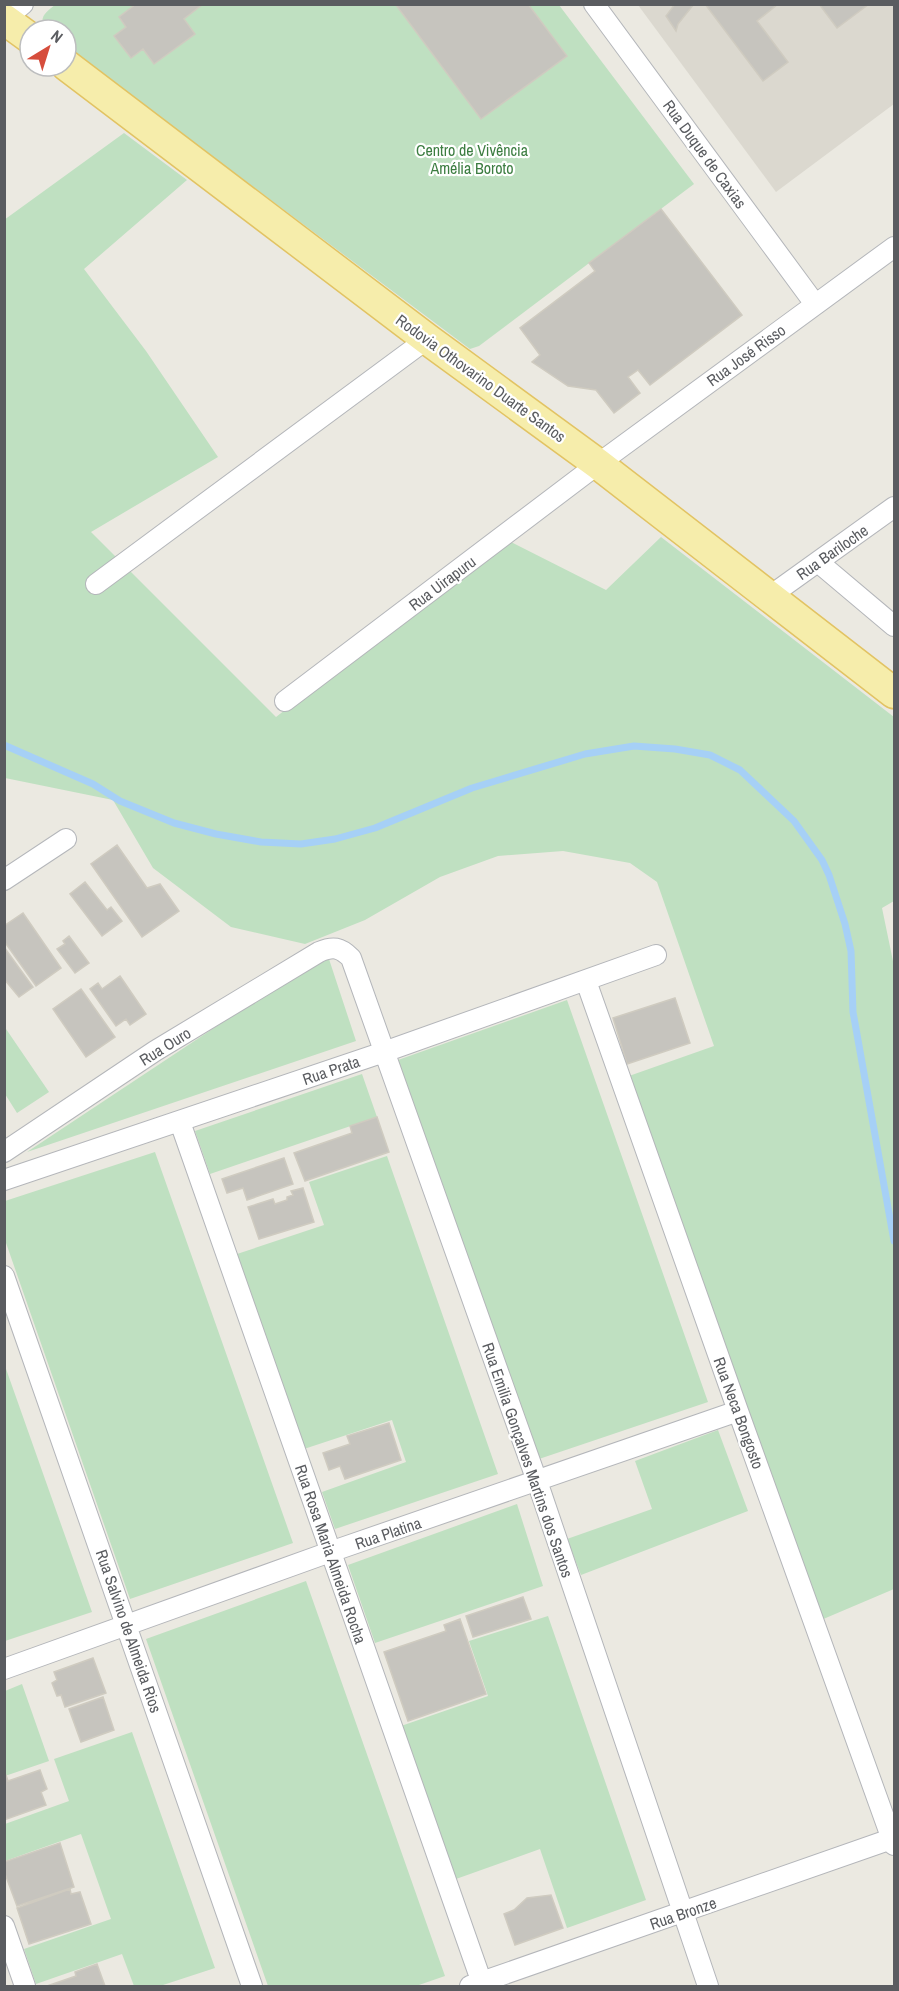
<svg xmlns="http://www.w3.org/2000/svg" width="899" height="1991" font-family="'Archivo Narrow',sans-serif">
	<style>
		.education { fill: #dbd8cf }
		.green { fill: #bfe0c1 }
		.lines { fill: none; stroke-linecap: round; stroke-linejoin: round }
		.stream { stroke: #a6d0f6; stroke-width: 7 }
		.building { fill: #c6c4be; stroke: #cfcbc0; stroke-width: 1.5 }
		.street-casing { stroke: #b4b6ba; stroke-width: 22 }
		.primary-casing { stroke: #e2c363; stroke-width: 33 }
		.street { stroke: #fff; stroke-width: 20 }
		.primary { stroke: #f6edab; stroke-width: 30 }
		.labels { text-anchor: middle; dominant-baseline: central; stroke-width: 4.5; stroke-linejoin: round; paint-order: stroke }
		.park-label { font-size: 16px; fill: #3c7d41; stroke: #fff }
		.street-label { font-size: 16px; fill: #5a5c60; stroke: #fff }
	</style>
	<rect width="100%" height="100%" fill="#ebe9e1"/>
	<path class="education" d="M 638,5 L 894,5 L 894,104 L 776,192 Z"/>
	<path class="green" d="M 56,4 L 559,5 L 694,184 L 479,346 L 470,349 L 66,47 L 66,30 L 45,30 C 38,17 46,12 56,4 Z
		M 124,133 L 187,180 L 84,269 L 146,351 L 218,457 L 91,532 L 276,717 L 505,539 L 606,590 L 661,537 L 894,717 L 894,901 L 882,908 L 894,966 L 894,1589 L 821,1620 L 629,1076 L 714,1046 L 657,882 L 630,863 L 563,851 L 498,856 L 440,877 L 365,920 L 305,944 L 231,927 L 153,868 L 113,800 L 5,778 L 4,220 Z
		M 327,953 L 356,1041 L 27,1152 Z
		M 567,1000 L 708,1402 L 539,1459 L 398,1060 Z
		M 4,1026 L 49,1092 L 17,1113 L 5,1094 Z
		M 362,1074 L 377,1117 L 210,1174 L 195,1131 Z
		M 155,1152 L 293,1543 L 130,1599 L 5,1240 L 5,1201 Z
		M 387,1156 L 498,1474 L 335,1529 L 322,1492 L 406,1462 L 392,1420 L 304,1449 L 237,1254 L 324,1225 L 309,1182 Z
		M 5,1366 L 92,1612 L 5,1641 L 4,1641 Z
		M 718,1430 L 748,1511 L 581,1575 L 567,1539 L 652,1509 L 635,1461 Z
		M 517,1504 L 543,1586 L 375,1643 L 348,1565 Z
		M 306,1581 L 445,1976 L 416,1986 L 268,1986 L 146,1639 Z
		M 548,1616 L 646,1900 L 567,1928 L 540,1849 L 456,1879 L 401,1726 L 488,1696 L 469,1641 Z
		M 22,1684 L 49,1761 L 5,1776 L 5,1691 Z
		M 132,1732 L 215,1968 L 160,1986 L 134,1986 L 122,1954 L 36,1984 L 24,1949 L 111,1919 L 81,1834 L 5,1861 L 5,1824 L 69,1801 L 54,1759 Z"/>
	<g class="lines">
		<path class="stream" d="M 4,745 L 93,784 L 120,801 L 174,823 L 216,834 L 261,842 L 301,844 L 335,839 L 375,828 L 472,788 L 585,754 L 634,746 L 675,749 L 710,755 L 740,770 L 794,821 L 822,860 L 829,875 L 845,924 L 851,951 L 853,1012 L 894,1241"/>
	</g>
	<path class="building" d="M 136,4 L 203,4 L 184,19 L 195,34 L 154,64 L 143,49 L 131,58 L 114,36 L 126,27 L 119,17 Z
		M 528,4 L 567,56 L 481,119 L 396,5 Z
		M 675,4 L 694,4 L 678,24 L 676,31 L 666,16 Z
		M 705,4 L 778,4 L 757,21 L 788,62 L 763,81 Z
		M 819,4 L 869,4 L 837,28 Z
		M 661,209 L 742,315 L 650,385 L 638,370 L 628,377 L 640,393 L 614,413 L 596,390 L 568,386 L 532,362 L 540,355 L 520,328 L 595,271 L 589,263 Z
		M 117,845 L 147,888 L 160,884 L 179,911 L 142,937 L 91,864 Z
		M 85,882 L 107,910 L 111,907 L 122,921 L 102,936 L 70,894 Z
		M 23,913 L 61,968 L 36,986 L 4,941 L 4,926 Z
		M 69,936 L 89,963 L 75,973 L 57,949 L 65,944 L 63,941 Z
		M 4,947 L 33,987 L 19,997 L 4,979 Z
		M 120,976 L 146,1014 L 130,1025 L 126,1019 L 116,1026 L 90,989 L 98,983 L 102,989 Z
		M 81,989 L 115,1037 L 86,1057 L 53,1009 Z
		M 675,998 L 690,1043 L 627,1064 L 613,1018 Z
		M 377,1117 L 389,1152 L 305,1181 L 294,1153 L 352,1133 L 350,1126 Z
		M 284,1158 L 293,1184 L 247,1200 L 243,1188 L 227,1193 L 222,1179 Z
		M 303,1188 L 314,1222 L 259,1239 L 248,1207 L 273,1199 L 275,1204 L 287,1200 L 287,1197 L 293,1195 L 291,1191 Z
		M 389,1423 L 401,1460 L 345,1479 L 340,1466 L 329,1470 L 323,1453 L 350,1444 L 347,1436 Z
		M 523,1597 L 531,1619 L 473,1637 L 466,1616 Z
		M 460,1619 L 486,1694 L 408,1721 L 384,1652 L 446,1631 L 444,1625 Z
		M 93,1658 L 106,1693 L 65,1707 L 61,1695 L 57,1696 L 52,1683 L 57,1680 L 54,1672 Z
		M 103,1697 L 114,1730 L 81,1742 L 69,1709 Z
		M 40,1770 L 47,1789 L 41,1792 L 46,1805 L 4,1820 L 4,1776 L 6,1775 L 8,1781 Z
		M 60,1843 L 74,1887 L 17,1906 L 4,1871 L 4,1862 Z
		M 70,1889 L 71,1894 L 80,1892 L 91,1924 L 29,1944 L 17,1908 Z
		M 551,1895 L 563,1928 L 515,1945 L 504,1914 L 514,1910 L 527,1898 Z
		M 97,1964 L 105,1986 L 47,1986 L 76,1976 L 75,1972 Z"/>
	<g class="lines">
		<g class="street-casing">
			<path id="street" d="M 594,4 L 815,304
				M 5,19 L 23,4
				M 818,562 L 894,626
				M 96,584 L 427,339
				M 770,596 L 894,507
				M 285,701 L 598,464 L 894,247
				M 4,880 L 66,839
				M 586,981 L 738,1411 L 894,1845
				M 180,1122 L 483,1986
				M 4,1152 L 155,1051 L 319,952 C 333,946 340,947 351,958 L 537,1481 L 708,1986
				M 4,1180 L 384,1052 L 656,955
				M 4,1276 L 252,1986
				M 4,1669 L 330,1552 L 738,1411
				M 4,1926 L 25,1986
				M 470,1986 L 894,1838"/>
		</g>
		<g class="primary-casing">
			<path id="primary" d="M 4,19 L 30,38
				M 66,65 L 427,339 L 598,464 L 894,693"/>
		</g>
		<use href="#street" class="street"/>
		<use href="#primary" class="primary"/>
	</g>
	<g class="labels">
		<g class="park-label">
			<text x="472" y="150">Centro de Vivência<tspan x="472" dy="18">Amélia Boroto</tspan></text>
		</g>
		<g class="street-label">
			<text transform="translate(705 154) rotate(54)">Rua Duque de Caxias</text>
			<text transform="translate(746 355) rotate(-36)">Rua José Risso</text>
			<text transform="translate(481 378) rotate(36)">Rodovia Othovarino Duarte Santos</text>
			<text transform="translate(832 552) rotate(-35)">Rua Bariloche</text>
			<text transform="translate(442 583) rotate(-37)">Rua Uirapuru</text>
			<text transform="translate(165 1046) rotate(-32)">Rua Ouro</text>
			<text transform="translate(331 1070) rotate(-19)">Rua Prata</text>
			<text transform="translate(739 1413) rotate(70)">Rua Neca Bongosto</text>
			<text transform="translate(528 1460) rotate(71)">Rua Emilia Gonçalves Martins dos Santos</text>
			<text transform="translate(388 1533) rotate(-19)">Rua Platina</text>
			<text transform="translate(331 1554) rotate(71)">Rua Rosa Maria Almeida Rocha</text>
			<text transform="translate(129 1631) rotate(71)">Rua Salvino de Almeida Rios</text>
			<text transform="translate(683 1913) rotate(-19)">Rua Bronze</text>
		</g>
	</g>
	<rect width="899" height="1991" fill="none" stroke="#5a5c60" stroke-width="12"/>
	<g transform="translate(48 48) rotate(38)"><circle r="28" fill="#ffffff" stroke="#bdbebf" stroke-width="1.5"/>
	<path d="M0-4.5L10 22L0 15L-10 22Z" fill="#d64d3c"/>
	<text y="-9" font-size="16" font-weight="bold" text-anchor="middle" fill="#5a5c60">N</text>
	</g>
</svg>
